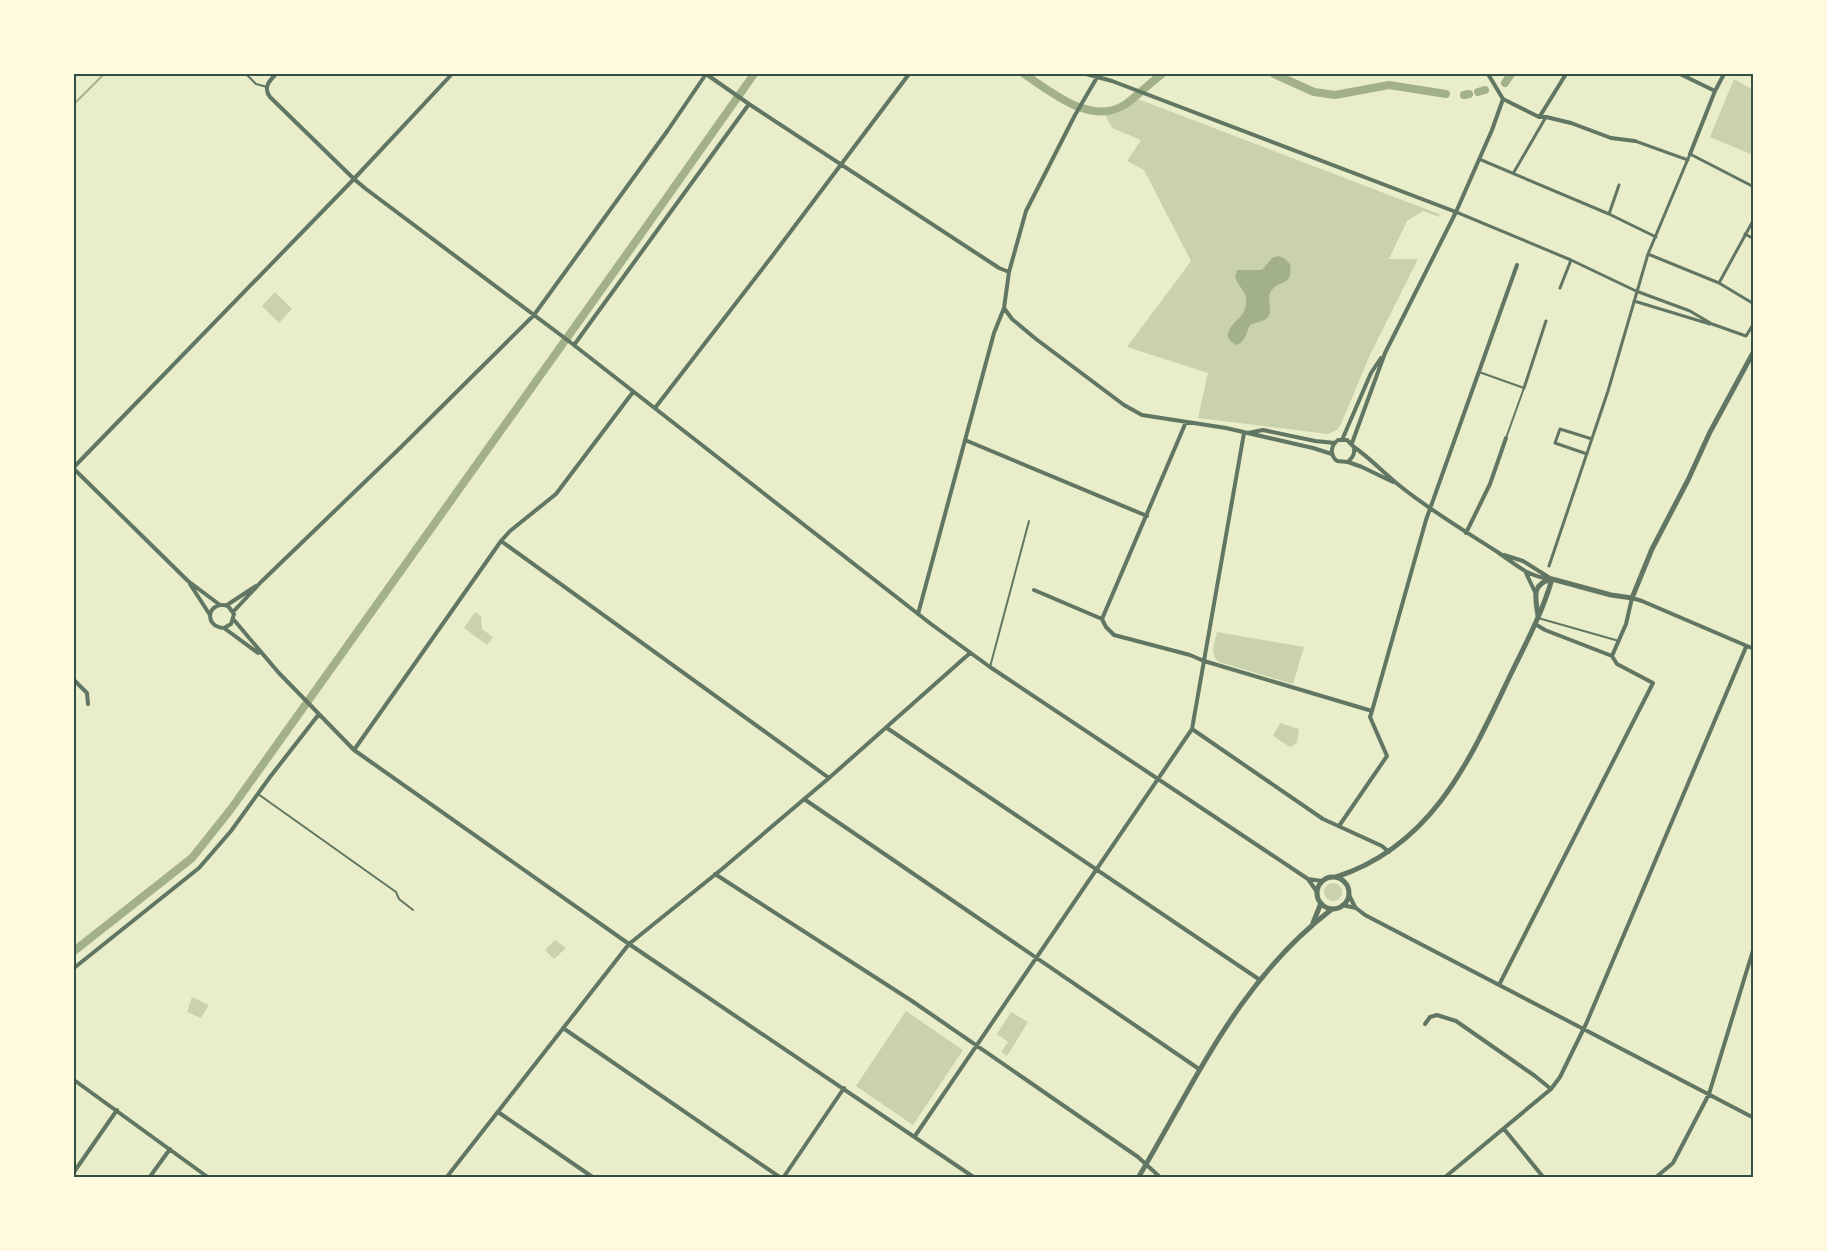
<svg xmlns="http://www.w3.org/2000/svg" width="1827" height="1251" font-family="'Alegreya Sans',sans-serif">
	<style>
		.green { fill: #cad2ad }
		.water { fill: #a3b18a }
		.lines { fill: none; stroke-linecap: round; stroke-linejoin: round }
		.stream { stroke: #a3b18a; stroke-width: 2 }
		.canal { stroke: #a3b18a; stroke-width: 8 }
		.service { stroke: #617663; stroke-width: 2 }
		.pedestrian { stroke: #617663; stroke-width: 3 }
		.minor { stroke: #617663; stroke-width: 4 }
		.tertiary { stroke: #617663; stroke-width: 5 }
		.neatline { fill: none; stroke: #344e41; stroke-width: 2 }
	</style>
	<rect width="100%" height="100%" fill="#e9edc9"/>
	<path class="green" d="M 1734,79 L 1753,90 L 1753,155 L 1710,137 Z
		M 1138,99 L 1439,214 L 1440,217 L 1423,211 L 1407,221 L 1389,259 L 1418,259 L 1370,355 L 1341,424 L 1337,430 L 1328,434 L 1198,418 L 1208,373 L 1127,347 L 1191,261 L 1144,170 L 1127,161 L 1141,140 L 1112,128 L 1105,115 L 1120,112 Z
		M 275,292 L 292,309 L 279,323 L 262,306 Z
		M 475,612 L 481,616 L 482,629 L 493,637 L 487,645 L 464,628 Z
		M 1217,632 L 1304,647 L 1293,684 L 1219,662 C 1209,655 1215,642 1217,632 Z
		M 1280,723 L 1299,729 L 1297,743 L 1290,747 L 1273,736 Z
		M1324 892a9 9 0 1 1 18 0a9 9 0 1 1-18 0Z
		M 555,940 L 566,948 L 554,959 L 545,950 Z
		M 192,997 L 209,1005 L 201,1018 L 187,1012 Z
		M 906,1011 L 963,1050 L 913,1125 L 856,1086 Z
		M 1011,1012 L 1028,1022 L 1007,1056 L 1001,1052 L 1008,1042 L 997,1034 Z"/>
	<path class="water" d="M 1278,256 L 1284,258 L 1290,264 C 1294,288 1276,279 1270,293 C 1267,301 1273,310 1268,317 C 1264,322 1256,322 1250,325 C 1246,333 1246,341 1237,345 C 1218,337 1233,324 1241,316 C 1245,311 1247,304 1246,298 C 1245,290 1237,285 1235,277 L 1237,270 L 1262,270 L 1272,258 Z"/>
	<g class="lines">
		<path class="stream" d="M 74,104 L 104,74"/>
		<path class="canal" d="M 1024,74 C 1052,92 1091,127 1126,104 C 1138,95 1150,83 1162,74
			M 1274,74 L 1314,92 L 1335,95 L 1389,85 L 1446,94
			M 1505,83 L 1511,74
			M 1478,92 L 1485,90
			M 1464,95 L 1469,94
			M 74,951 L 192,858 L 231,809 L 646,227 L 754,74"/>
		<path class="service" d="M 246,74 L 256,84 L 267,87
			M 1479,372 L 1524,388 L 1506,438
			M 1538,618 L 1619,641
			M 990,667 L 1029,521
			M 258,794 L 396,892 L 399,899 L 413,910"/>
		<path class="pedestrian" d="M 1635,141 L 1688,160
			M 1479,159 L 1609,214 L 1656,237
			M 1514,172 L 1546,117
			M 1456,212 L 1571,260 L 1636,291 L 1690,311 L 1712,324 L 1746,336 L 1754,323
			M 1609,214 L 1619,185
			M 1745,234 L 1754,239
			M 1648,254 L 1719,283 L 1754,304
			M 1719,283 L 1754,219
			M 1560,288 L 1571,260
			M 1634,301 L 1710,324
			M 1524,388 L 1546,321
			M 1587,454 L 1555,443 L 1560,429 L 1592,439
			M 1549,566 L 1608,391 L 1648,254 L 1690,154 L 1754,187"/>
		<path class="minor" d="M 276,74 C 269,81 263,88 270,97 L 354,179 L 366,189 L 570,342 L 931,624 L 990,667 L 1308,879 L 1317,892
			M 706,74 L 749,104 L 999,268 L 1009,272
			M 1086,74 L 1112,81 L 1456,212
			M 1488,74 L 1503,99
			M 1680,74 L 1715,91
			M 1503,99 L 1539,117 L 1546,117 L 1571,123 L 1611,138 L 1635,141
			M 1540,116 L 1566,74
			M 1690,154 L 1715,91 L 1724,74
			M 1004,308 L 1012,319 L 1036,339 L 1124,405 L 1142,415 L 1226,428 L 1313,448 L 1332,454
			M 574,345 L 749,104
			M 655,408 L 773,255 L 909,74
			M 1248,433 L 1263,430 L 1315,441 L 1335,443
			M 965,440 L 1147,516
			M 1342,440 L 1371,373 L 1381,358
			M 1352,443 L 1385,353 L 1456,212 L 1492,130 L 1503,99
			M 1354,447 C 1371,459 1384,473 1400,486 C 1431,511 1465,531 1499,553 C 1518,566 1527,576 1551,579
			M 1348,462 C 1353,457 1355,454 1354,447 L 1347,440 L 1338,440 C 1330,446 1330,455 1337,461 L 1348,462 L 1362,467 L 1393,482
			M 74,467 L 351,182 L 452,74
			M 74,469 L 188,581 L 220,605
			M 1466,533 L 1490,484 L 1506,438
			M 501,541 L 829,778
			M 1504,555 L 1523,561 L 1550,578
			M 1526,573 L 1535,592
			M 190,584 L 210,615
			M 1034,590 L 1102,619 L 1106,627 L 1114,635 L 1190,655 L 1204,661 L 1372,711
			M 227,605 L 256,586
			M 233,612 L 261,582 L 400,448 L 534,315 L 668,130 L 706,74
			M 918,614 L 994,333 L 1004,308 L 1009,272 L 1026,211 L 1075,115 L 1099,74
			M 1102,619 L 1186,422
			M 234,620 L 278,672 L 354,750 L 629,944 L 975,1178
			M 224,628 L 231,624 L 234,614 L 228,606 C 207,600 203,627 224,628 L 258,653
			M 1612,656 L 1626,624 L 1632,598 L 1642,601 L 1754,649
			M 74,680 L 87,693 L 88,704
			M 887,728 L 1260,980
			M 1192,729 L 1323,819 L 1382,846 L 1389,852
			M 354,750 L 501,541 L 510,531 L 556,494 L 633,392
			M 804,799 L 1199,1069
			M 1339,826 L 1387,756 L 1370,717 L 1372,711 L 1426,520 L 1517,265
			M 715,874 L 912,1001 L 1138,1157 L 1161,1178
			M 1308,879 L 1322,881
			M 1349,895 L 1355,907
			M 1342,905 L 1356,908 L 1365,915 L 1754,1118
			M 74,968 L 199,868 L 231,831 L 270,777 L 319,714
			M 1499,985 L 1653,683 L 1617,664 L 1612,656 L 1545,630 L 1535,624
			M 1425,1024 L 1430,1017 L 1437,1015 L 1456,1021 L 1535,1076 L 1551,1089
			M 563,1028 L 781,1178
			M 74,1080 L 209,1178
			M 498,1112 L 594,1178
			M 1504,1129 L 1544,1178
			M 915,1136 L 1192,729 L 1244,433
			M 74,1172 L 117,1110
			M 149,1178 L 170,1149
			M 446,1178 L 629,944 L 722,869 L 829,778 L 970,653
			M 783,1178 L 844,1088
			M 1444,1178 L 1551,1089 L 1560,1077 L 1586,1024 L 1746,647
			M 1655,1178 L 1673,1163 L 1709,1094 L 1754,947"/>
		<path class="tertiary" d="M 1552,579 L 1611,595 L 1632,598 L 1652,549 L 1688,480 L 1710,432 L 1754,351
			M 1538,616 C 1536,599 1530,584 1552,579
			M 1336,877 C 1431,846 1468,764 1508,680 C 1524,647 1542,614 1552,579
			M1317 893a16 16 0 1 1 32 0a16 16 0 1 1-32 0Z
			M 1313,923 L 1321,903
			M 1138,1178 C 1197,1079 1238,981 1332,909"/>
	</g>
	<rect width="1827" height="1251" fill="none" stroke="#fefae0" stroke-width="150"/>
	<rect x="75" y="75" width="1677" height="1101" class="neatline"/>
</svg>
